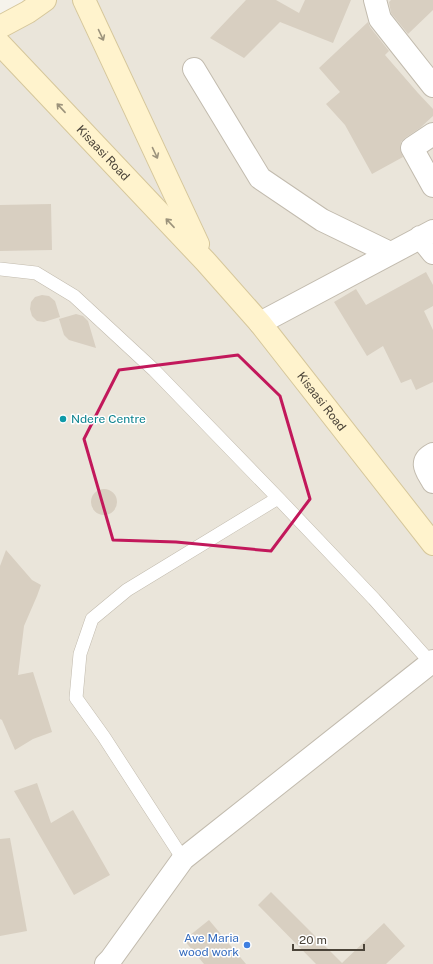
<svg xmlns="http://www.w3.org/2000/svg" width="433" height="964" font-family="'Public Sans',sans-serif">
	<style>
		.residential { fill: #eae5da }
		.building { fill: #d8cfc1 }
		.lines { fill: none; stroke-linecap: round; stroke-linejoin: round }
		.service-casing { stroke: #c2bbae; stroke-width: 14 }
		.minor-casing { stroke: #c2bbae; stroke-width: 24 }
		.secondary-casing { stroke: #d6c79b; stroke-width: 24 }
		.service { stroke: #fff; stroke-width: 13 }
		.minor { stroke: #fff; stroke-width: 22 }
		.secondary { stroke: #fff3cd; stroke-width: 22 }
		.oneway { stroke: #9c937c }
		.marked { fill: none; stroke: #c2185b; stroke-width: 3; stroke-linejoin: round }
		.culture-dot { fill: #0f9aa8; stroke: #fff; stroke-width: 1.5 }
		.shop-dot { fill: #3f7fe0; stroke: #fff; stroke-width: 1.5 }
		.labels { text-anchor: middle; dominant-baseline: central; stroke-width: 3; stroke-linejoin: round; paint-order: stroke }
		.street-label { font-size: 12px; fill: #4b4439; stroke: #fff }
		.culture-label { font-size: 12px; fill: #0d838f; stroke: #fff; text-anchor: start }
		.shop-label { font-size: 12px; fill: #366cbe; stroke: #fff; text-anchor: end }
	</style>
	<rect width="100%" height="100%" fill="#f6f3ec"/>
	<path class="residential" d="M 31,0 L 433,0 L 433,964 L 0,964 L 0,20 Z"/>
	<path class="building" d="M 246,0 L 276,0 L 299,13 L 305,0 L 351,0 L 333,43 L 280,22 L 244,58 L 210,38 Z
		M 391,0 L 433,0 L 433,10 L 408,34 L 391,13 L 389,2 Z
		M 368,22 L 370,27 L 389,51 L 385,55 L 418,93 L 433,109 L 433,116 L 420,128 L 405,138 L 401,142 L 400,148 L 403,157 L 372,174 L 345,125 L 326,104 L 340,92 L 319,68 Z
		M 51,204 L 52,250 L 0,251 L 0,205 Z
		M 426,272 L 433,285 L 433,306 L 424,311 L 433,330 L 433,382 L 416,390 L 411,379 L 401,383 L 383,346 L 367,356 L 334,302 L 356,289 L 366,305 Z
		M 42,295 L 49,296 L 55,301 L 60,317 L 44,322 L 37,321 L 32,316 L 30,309 L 31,302 L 35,297 Z
		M 76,314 L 83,316 L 88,321 L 96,348 L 69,340 L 64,335 L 59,319 Z
		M91 502a13 13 0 1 1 26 0a13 13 0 1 1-26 0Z
		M 6,550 L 32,580 L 41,585 L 37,596 L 24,626 L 18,675 L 33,672 L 52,732 L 33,739 L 15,750 L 2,720 L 0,719 L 0,566 Z
		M 37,783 L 51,823 L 73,810 L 110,875 L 74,895 L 14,791 Z
		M 10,838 L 27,931 L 0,936 L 0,839 Z
		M 271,892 L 342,963 L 384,923 L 405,946 L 386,964 L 316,964 L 258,905 Z
		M 209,920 L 246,964 L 204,964 L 184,940 Z"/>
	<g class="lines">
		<g class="service-casing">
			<path id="service" d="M 0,269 L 36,273 L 74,296 L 154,370 L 278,498 L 374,599 L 431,663
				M 183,859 L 104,737 L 76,698 L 80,654 L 92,619 L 127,590 L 278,498"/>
		</g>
		<g class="minor-casing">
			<path id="minor" d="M 375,0 L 380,19 L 433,86
				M 194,69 L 260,178 L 322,220 L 390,253
				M 433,134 L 412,148 L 433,186
				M 420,237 L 433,253
				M 260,323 L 433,231
				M 433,454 C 418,462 427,471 433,482
				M 106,964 L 111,959 L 183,859 L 433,661"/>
		</g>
		<g class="secondary-casing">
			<g id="secondary">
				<path d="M 84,0 L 198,244"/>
				<path d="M 0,27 L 28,12 L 45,0"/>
				<path id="s1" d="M 0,44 L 206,262 L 260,323 L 433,544"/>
			</g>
		</g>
		<use href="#service" class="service"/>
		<use href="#minor" class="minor"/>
		<use href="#secondary" class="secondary"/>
	</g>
	<defs><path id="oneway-shaft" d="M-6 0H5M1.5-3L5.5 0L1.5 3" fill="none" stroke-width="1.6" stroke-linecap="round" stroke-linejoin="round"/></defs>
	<g class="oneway">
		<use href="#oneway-shaft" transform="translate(101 35) rotate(65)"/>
		<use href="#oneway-shaft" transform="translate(61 108) rotate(-133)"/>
		<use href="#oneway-shaft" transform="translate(155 153) rotate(65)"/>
		<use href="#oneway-shaft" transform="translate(170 223) rotate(-133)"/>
	</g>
	<path class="marked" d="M 238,355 L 280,396 L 310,499 L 271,551 L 176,542 L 113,540 L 84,439 L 119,370 Z"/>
	<circle class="culture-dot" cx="63" cy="419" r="4"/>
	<circle class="shop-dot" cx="247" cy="945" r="4"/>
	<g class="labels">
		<g class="street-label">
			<text stroke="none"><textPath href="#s1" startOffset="150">Kisaasi Road</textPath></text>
			<text stroke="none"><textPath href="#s1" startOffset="481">Kisaasi Road</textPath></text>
		</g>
		<g class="culture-label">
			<text x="71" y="419">Ndere Centre</text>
		</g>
		<g class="shop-label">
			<text x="239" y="938">Ave Maria<tspan x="239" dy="14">wood work</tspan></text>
		</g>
	</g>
	<path d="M293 944v6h71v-6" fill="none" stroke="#4b4439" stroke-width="2"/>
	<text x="299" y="944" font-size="12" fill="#4b4439" stroke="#ffffff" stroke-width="3" paint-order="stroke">20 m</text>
</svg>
